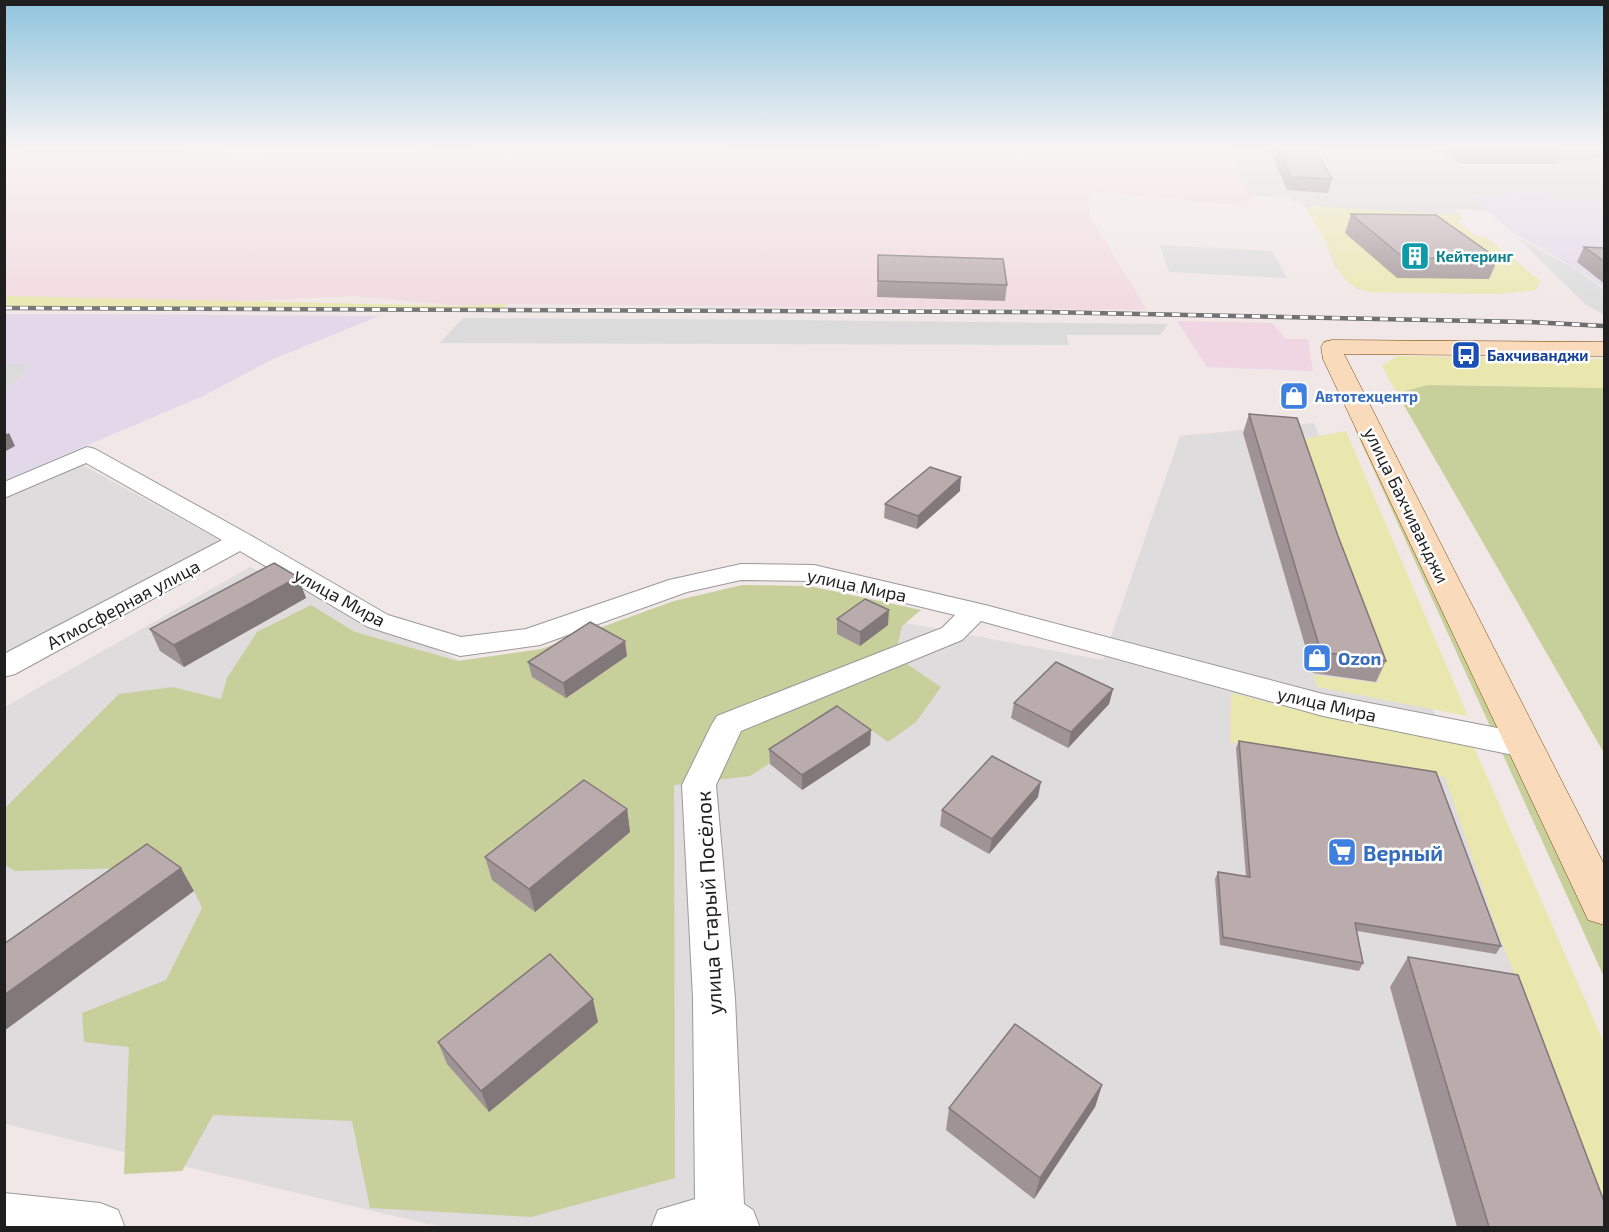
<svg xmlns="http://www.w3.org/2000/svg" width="1609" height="1232" font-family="'Exo 2',sans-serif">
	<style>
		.residential { fill: #dedcdd }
		.commercial { fill: #f0d5e3 }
		.industrial { fill: #e3d8e9 }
		.military { fill: #f1d9e0 }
		.airport { fill: #dfd8d7 }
		.grass { fill: #e9e7ad }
		.forest { fill: #c7cf9b }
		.parking { fill: #dbdbdb }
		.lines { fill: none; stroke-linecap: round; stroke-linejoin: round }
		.taxiway { fill: #aeaaaa; fill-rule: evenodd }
		.minor-casing { stroke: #999; stroke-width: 2 }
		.secondary-casing { stroke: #774506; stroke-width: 1 }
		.minor { fill: #fff; fill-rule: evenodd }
		.secondary { fill: #f9dabb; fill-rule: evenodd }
		.rail-casing { stroke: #6d6d6d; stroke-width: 4.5 }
		.rail { stroke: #fff; stroke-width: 3; stroke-dasharray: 8; stroke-linecap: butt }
		.wall { fill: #a09395 }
		.shaded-wall { fill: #827879 }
		.building { fill: #baabad; stroke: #827879; stroke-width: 1.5 }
		.labels { text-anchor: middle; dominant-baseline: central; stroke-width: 5; stroke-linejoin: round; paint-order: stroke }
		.far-culture-label { font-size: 15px; font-weight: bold; fill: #0d838f; stroke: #fff; text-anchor: start }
		.far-transit-label { font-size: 15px; font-weight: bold; fill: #164399; stroke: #fff; text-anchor: start }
		.far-shop-label { font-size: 15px; font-weight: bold; fill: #366cbe; stroke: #fff; text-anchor: start }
		.street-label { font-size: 18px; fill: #1f1f1f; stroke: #fff }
		.shop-label { font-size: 18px; font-weight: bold; fill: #366cbe; stroke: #fff; text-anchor: start }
		.near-shop-label { font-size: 21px; font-weight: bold; fill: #366cbe; stroke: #fff; text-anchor: start }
		.near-street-label { font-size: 21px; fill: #1f1f1f; stroke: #fff }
	</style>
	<rect width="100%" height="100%" fill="#f0e7e6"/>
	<path class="residential" d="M 1314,423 L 1604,1121 L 1604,1227 L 441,1227 L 5,1124 L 5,707 L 250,567 L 495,676 L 772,598 L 1103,660 L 1180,436 Z
		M 81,464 L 225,543 L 5,661 L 4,498 Z"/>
	<path class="commercial" d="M 1177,321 L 1272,323 L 1286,339 L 1308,339 L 1313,371 L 1207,367 Z"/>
	<path class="industrial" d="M 1539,189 L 1559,199 L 1604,199 L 1604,288 L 1582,272 L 1511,231 L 1469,195 L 1496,196 Z
		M 5,314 L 85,314 L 379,316 L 271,360 L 203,396 L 5,480 Z"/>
	<path class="military" d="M 4,149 L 1230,149 L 1250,196 L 1255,201 L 1253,207 L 1089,191 L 1090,217 L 1147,310 L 508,304 L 463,306 L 353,296 L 204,303 L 5,304 Z"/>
	<path class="airport" d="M 707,149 L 884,149 L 867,162 Z
		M 1230,149 L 1604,149 L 1604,199 L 1559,199 L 1539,189 L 1496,196 L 1470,195 L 1488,211 L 1455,209 L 1463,219 L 1457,221 L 1477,237 L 1486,237 L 1540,281 L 1536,290 L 1496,294 L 1370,292 L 1357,289 L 1335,266 L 1326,242 L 1302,201 L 1292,201 L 1291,197 L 1250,196 Z"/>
	<path class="grass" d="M 76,149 L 627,149 L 239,154 L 216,151 L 71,150 Z
		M 1305,206 L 1461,215 L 1463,219 L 1457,221 L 1477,237 L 1486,237 L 1540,281 L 1536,290 L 1496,294 L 1370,292 C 1339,286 1337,264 1325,240 C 1319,229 1311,218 1305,206 Z
		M 5,296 L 463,306 L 508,304 L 500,310 L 5,308 Z
		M 1397,356 L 1604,359 L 1604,388 L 1428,385 L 1397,393 L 1382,366 Z
		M 1346,431 L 1468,716 L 1317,687 L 1313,675 L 1379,683 L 1334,556 L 1303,439 Z
		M 1231,693 L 1322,716 L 1473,745 L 1604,1043 L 1604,1208 L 1494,922 L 1445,777 L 1230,742 Z"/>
	<path class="forest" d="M 191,149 L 155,156 L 4,158 L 5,152 Z
		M 1428,385 L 1604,388 L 1604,753 L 1397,393 Z
		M 1355,429 L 1370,429 L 1517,747 L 1604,926 L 1604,977 Z
		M 742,585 L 809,586 L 921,610 L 902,626 L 895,656 L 941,687 L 916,722 L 888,742 L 848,713 L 750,776 L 674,785 L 675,1178 L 531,1217 L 370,1208 L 352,1121 L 213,1115 L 182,1171 L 124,1174 L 129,1047 L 84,1042 L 82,1013 L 166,980 L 202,908 L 194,891 L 161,867 L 15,871 L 5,865 L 4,809 L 119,694 L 173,687 L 221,699 L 227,678 L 257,632 L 311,605 L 355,632 L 458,661 L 541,649 L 674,601 Z"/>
	<path class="parking" d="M 1517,237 L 1579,271 L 1604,290 L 1604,315 L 1584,303 Z
		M 1160,245 L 1272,251 L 1287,278 L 1169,272 Z
		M 463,318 L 791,320 L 1168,324 L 1160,335 L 1066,335 L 1069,345 L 440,343 Z
		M 5,364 L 30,364 L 14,382 L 5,388 Z"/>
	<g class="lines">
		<path class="taxiway" d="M 1525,149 L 1604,149 L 1604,159 L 1540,161 L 1529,158 L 1524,151 Z"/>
		<g class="minor-casing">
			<path id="minor" d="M 87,447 L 95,449 L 250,535 L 388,615 L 461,637 L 526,629 L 669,580 L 741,564 L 814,565 L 985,605 L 1323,694 L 1523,733 L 1535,737 L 1539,745 L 1535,753 L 1523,757 L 1323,716 L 981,621 L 962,640 L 741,731 L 716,785 L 735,998 L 744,1204 L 753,1210 L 760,1228 L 651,1228 L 658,1210 L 695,1199 L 693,998 L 682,785 L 712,724 L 717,716 L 942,628 L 955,615 L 814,581 L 741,580 L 687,592 L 540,645 L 460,656 L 368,627 L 240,551 L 15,674 L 4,677 L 4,654 L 222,540 L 86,463 L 4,498 L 4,482 Z
				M 4,1193 L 100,1203 L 118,1210 L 125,1228 L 4,1228 Z"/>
		</g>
		<g class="secondary-casing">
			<path id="secondary" d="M 1332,340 L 1604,342 L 1604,356 L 1344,354 L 1604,864 L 1604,925 L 1588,920 L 1582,907 L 1323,359 L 1321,347 L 1324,342 Z"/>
		</g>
		<use href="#minor" class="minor"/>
		<use href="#secondary" class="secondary"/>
		<g class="rail-casing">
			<path id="rail" d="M 4,308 L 1045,312 L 1530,322 L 1604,326"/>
		</g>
		<use href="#rail" class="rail"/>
	</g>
	<path class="wall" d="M 1269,149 L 1316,149 L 1332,179 L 1328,193 L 1287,190 Z
		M 1436,149 L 1558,149 L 1563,151 L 1558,164 L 1461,164 Z
		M 1351,214 L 1498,259 L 1489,279 L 1397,278 L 1345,233 Z
		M 1584,247 L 1605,248 L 1605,284 L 1577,262 Z
		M 878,255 L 1007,285 L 1005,301 L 877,297 Z
		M 1249,414 L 1338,536 L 1386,661 L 1376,682 L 1313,673 L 1243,433 Z
		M 960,491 L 917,529 L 884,518 L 885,504 Z
		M 298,577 L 306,598 L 184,667 L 160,651 L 150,629 Z
		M 837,619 L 888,625 L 860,646 L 837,634 Z
		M 627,656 L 566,698 L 532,677 L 528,662 Z
		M 1113,689 L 1109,704 L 1068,748 L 1011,718 L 1014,703 Z
		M 871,730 L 870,745 L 802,790 L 770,764 L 769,749 Z
		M 1239,741 L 1501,946 L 1496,954 L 1357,931 L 1363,963 L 1359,971 L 1220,945 L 1215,879 L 1218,872 L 1246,877 L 1236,748 Z
		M 1038,797 L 989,854 L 940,826 L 942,810 Z
		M 627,809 L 630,832 L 535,912 L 492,880 L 485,857 Z
		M 1408,957 L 1605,1227 L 1457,1227 L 1390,987 Z
		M 598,1022 L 489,1112 L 447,1064 L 438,1042 Z
		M 1102,1085 L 1095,1107 L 1034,1199 L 946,1130 L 949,1108 Z"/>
	<path class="shaded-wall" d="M 9,433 L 15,446 L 4,452 L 4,435 Z
		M 961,477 L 960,491 L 917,529 L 918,516 Z
		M 298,577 L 306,598 L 184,667 L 174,645 Z
		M 889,610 L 888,625 L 860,646 L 860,632 Z
		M 625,641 L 627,656 L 566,698 L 563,683 Z
		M 1113,689 L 1109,704 L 1068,748 L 1071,732 Z
		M 871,730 L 870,745 L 802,790 L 802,775 Z
		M 1041,782 L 1038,797 L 989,854 L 992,839 Z
		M 627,809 L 630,832 L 535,912 L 529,889 Z
		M 181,868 L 194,891 L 4,1031 L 4,995 Z
		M 593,999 L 598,1022 L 489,1112 L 481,1091 Z
		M 1102,1085 L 1095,1107 L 1034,1199 L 1040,1178 Z"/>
	<path class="building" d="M 1277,149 L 1316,149 L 1332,179 L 1291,177 Z
		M 1462,149 L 1558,149 L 1563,151 L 1465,151 Z
		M 1351,214 L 1436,215 L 1498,259 L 1404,258 Z
		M 1584,247 L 1605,248 L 1605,262 Z
		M 878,255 L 1003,259 L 1007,285 L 878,281 Z
		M 1249,414 L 1297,418 L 1338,536 L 1386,661 L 1321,652 Z
		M 930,467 L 961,477 L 918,516 L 885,504 Z
		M 274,563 L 298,577 L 174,645 L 150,629 Z
		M 865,599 L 889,610 L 860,632 L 837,619 Z
		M 590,622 L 625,641 L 563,683 L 528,662 Z
		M 1056,662 L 1113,689 L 1071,732 L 1014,703 Z
		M 837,706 L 871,730 L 802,775 L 769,749 Z
		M 1239,741 L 1436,772 L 1501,946 L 1355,923 L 1363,963 L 1223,937 L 1218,872 L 1250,877 Z
		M 992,756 L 1041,782 L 992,839 L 942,810 Z
		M 584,780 L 627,809 L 529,889 L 485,857 Z
		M 147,844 L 181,868 L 4,995 L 4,944 Z
		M 550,954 L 593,999 L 481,1091 L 438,1042 Z
		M 1408,957 L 1518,975 L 1605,1204 L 1605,1227 L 1489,1227 Z
		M 1015,1024 L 1102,1085 L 1040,1178 L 949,1108 Z"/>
	<linearGradient id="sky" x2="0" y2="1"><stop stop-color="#8ec4dd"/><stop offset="0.46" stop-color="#f8f4f4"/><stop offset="1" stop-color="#f8f4f4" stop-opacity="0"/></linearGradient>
	<rect width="1609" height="322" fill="url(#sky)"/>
	<defs>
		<g id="building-square" transform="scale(1.5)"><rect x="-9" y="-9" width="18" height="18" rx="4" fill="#0f9aa8" stroke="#fff"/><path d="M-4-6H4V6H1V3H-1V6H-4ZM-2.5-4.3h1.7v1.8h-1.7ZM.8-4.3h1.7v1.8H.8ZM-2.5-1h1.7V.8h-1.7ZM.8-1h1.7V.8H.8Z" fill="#fff"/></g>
		<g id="bus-square" transform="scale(1.5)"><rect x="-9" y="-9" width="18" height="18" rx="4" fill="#1a4fb4" stroke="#fff"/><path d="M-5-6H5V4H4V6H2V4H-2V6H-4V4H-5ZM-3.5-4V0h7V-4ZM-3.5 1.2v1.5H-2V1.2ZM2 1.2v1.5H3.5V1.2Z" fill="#fff"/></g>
		<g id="shop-square" transform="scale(1.5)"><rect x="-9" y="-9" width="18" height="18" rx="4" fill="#3f7fe0" stroke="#fff"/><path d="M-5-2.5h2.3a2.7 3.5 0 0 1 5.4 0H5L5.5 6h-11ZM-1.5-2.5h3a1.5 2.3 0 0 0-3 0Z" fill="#fff"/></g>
		<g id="supermarket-square" transform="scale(1.5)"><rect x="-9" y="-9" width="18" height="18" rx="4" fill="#3f7fe0" stroke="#fff"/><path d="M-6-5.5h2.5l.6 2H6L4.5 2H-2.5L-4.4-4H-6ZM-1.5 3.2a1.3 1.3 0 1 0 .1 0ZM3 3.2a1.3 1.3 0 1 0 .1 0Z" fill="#fff"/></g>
	</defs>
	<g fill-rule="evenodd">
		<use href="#building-square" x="1415" y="256"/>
		<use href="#bus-square" x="1466" y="355"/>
		<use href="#shop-square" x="1294" y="396"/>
		<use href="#shop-square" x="1317" y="658"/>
		<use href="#supermarket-square" x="1342" y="852"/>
	</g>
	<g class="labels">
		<g class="far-culture-label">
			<text x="1436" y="256">Кейтеринг</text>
		</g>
		<g class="far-transit-label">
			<text x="1487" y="355">Бахчиванджи</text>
		</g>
		<g class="far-shop-label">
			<text x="1315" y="396">Автотехцентр</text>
		</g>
		<g class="street-label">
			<text transform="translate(1407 505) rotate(64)">улица Бахчиванджи</text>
			<text transform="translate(857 585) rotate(12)">улица Мира</text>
			<text transform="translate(340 597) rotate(29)">улица Мира</text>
			<text transform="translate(123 604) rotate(-28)">Атмосферная улица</text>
			<text transform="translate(1327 704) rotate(13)">улица Мира</text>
		</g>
		<g class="shop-label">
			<text x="1338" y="658">Ozon</text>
		</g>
		<g class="near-shop-label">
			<text x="1363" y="852">Верный</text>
		</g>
		<g class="near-street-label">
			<text transform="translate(708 903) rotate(-93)">улица Старый Посёлок</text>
		</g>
	</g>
	<rect width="1609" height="1232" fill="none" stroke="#1f1f1f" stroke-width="12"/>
</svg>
